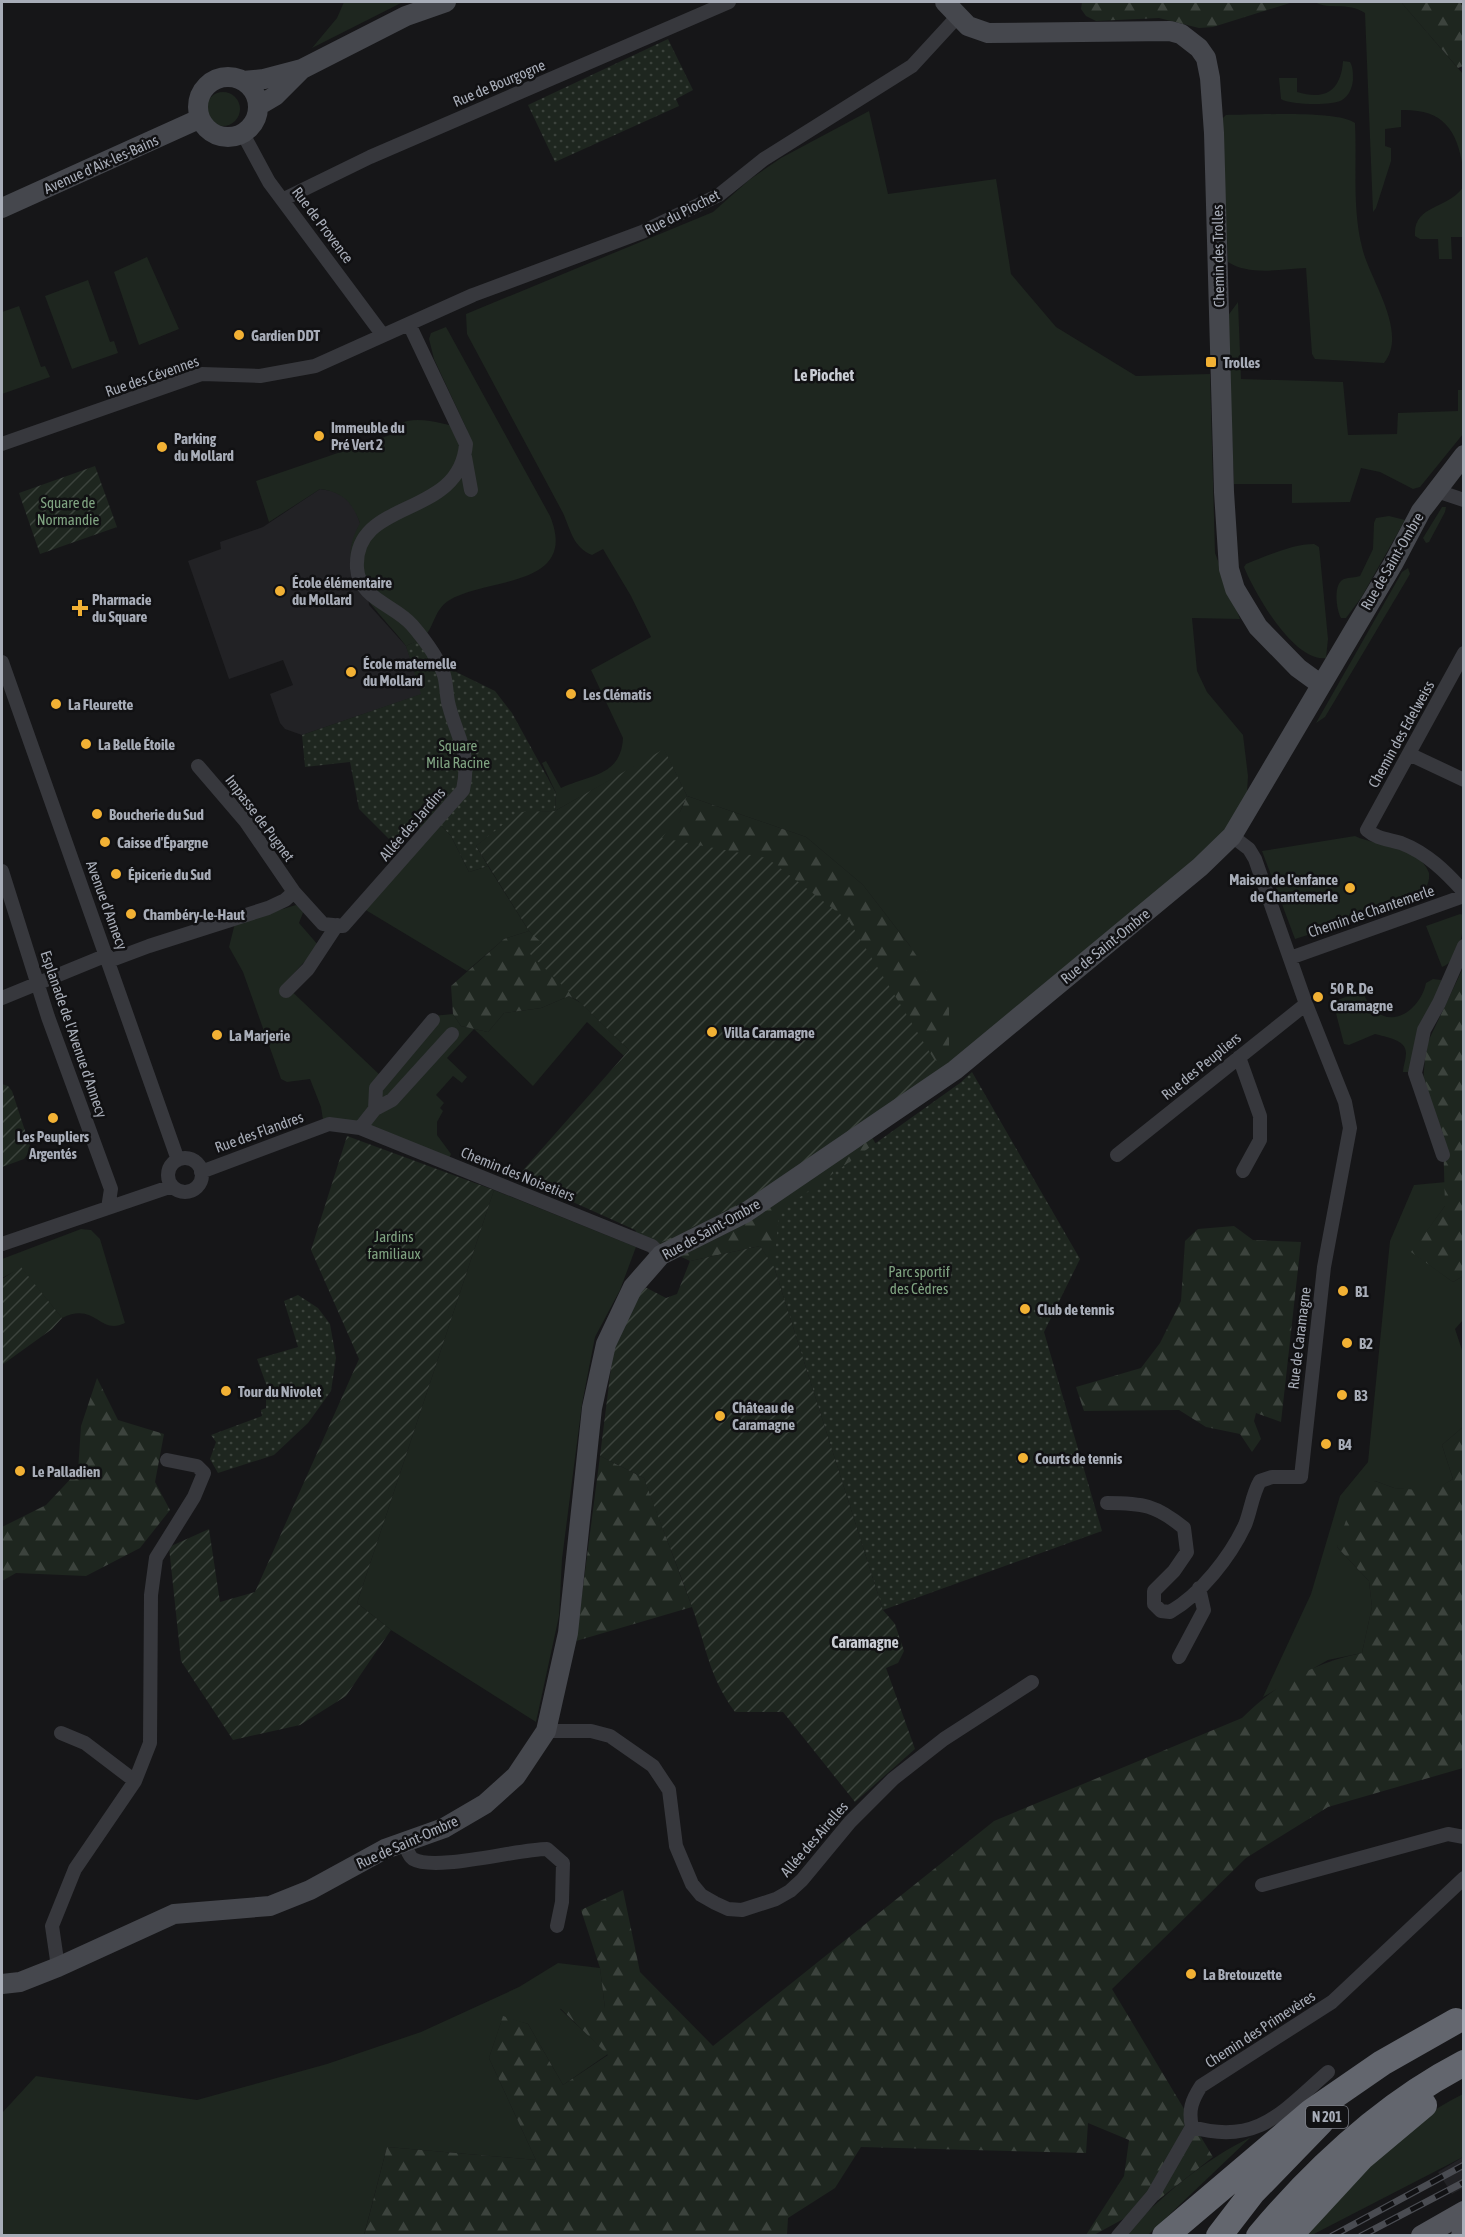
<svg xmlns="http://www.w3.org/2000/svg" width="1465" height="2237" font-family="'Asap Condensed',sans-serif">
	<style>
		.built { fill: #222225 }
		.grass { fill: #1e261f }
		.forest { fill: url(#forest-firs) }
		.park { fill: url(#park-dots) }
		.garden { fill: url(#garden-furrows) }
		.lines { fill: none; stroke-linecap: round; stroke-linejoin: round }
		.street { stroke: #37383d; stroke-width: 14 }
		.secondary { stroke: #45474d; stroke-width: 20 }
		.primary { stroke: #53555c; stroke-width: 22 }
		.highway { stroke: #63666e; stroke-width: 26 }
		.rail-casing { stroke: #4a4c52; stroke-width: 7 }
		.rail { stroke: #111113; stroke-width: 4.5; stroke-dasharray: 14; stroke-linecap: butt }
		.poi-dot { fill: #f2b134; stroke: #111113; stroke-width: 2 }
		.labels { text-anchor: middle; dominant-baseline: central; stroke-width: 5; stroke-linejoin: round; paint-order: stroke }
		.shield { fill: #111113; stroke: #7b7e86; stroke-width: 1.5 }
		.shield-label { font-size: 14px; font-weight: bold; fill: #a8adb8 }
		.street-label { font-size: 15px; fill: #a8adb8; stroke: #111113 }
		.poi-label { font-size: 15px; font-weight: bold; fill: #a8adb8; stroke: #111113; text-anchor: start }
		.park-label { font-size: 15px; fill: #7fa381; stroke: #111113 }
		.neighbourhood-label { font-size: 16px; font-weight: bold; fill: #c9ccd4; stroke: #111113 }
	</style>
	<defs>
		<pattern id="forest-firs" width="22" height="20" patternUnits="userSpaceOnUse" patternTransform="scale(1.5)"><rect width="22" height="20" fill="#1e261f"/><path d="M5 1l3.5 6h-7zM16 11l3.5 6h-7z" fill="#3c433d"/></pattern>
		<pattern id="park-dots" width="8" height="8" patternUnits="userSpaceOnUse" patternTransform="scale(1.5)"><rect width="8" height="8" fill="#1e261f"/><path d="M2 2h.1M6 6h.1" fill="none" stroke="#3c433d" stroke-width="1.8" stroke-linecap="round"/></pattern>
		<pattern id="garden-furrows" width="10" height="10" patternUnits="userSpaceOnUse" patternTransform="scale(1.5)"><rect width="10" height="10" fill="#1e261f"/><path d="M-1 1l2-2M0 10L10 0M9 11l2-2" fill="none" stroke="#3c433d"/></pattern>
	</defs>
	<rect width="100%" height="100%" fill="#161618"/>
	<path class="built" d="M 320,489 L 332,491 L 347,498 L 355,509 L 360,523 L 369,605 L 406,646 L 422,694 L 302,735 L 285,729 L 280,723 L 270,694 L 293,685 L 283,660 L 229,679 L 188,561 L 221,549 L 220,542 L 263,527 Z
		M 1463,2157 L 1463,2188 L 1452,2194 L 1438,2172 Z"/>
	<path class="grass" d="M 344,2 L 403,2 L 312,48 L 337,18 Z
		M 1315,2 L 1401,2 L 1463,74 L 1463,168 C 1457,128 1442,109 1401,110 L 1401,127 L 1385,129 L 1385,146 L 1391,148 L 1391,161 L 1376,208 L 1373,212 L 1365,13 C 1347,1 1329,11 1315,2 Z
		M 1343,61 L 1350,62 C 1353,67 1353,73 1353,80 C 1352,88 1349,96 1342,100 C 1333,106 1290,105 1281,99 L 1279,78 L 1297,78 L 1297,92 C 1326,101 1341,90 1343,61 Z
		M206 109a17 17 0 1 1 34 0a17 17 0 1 1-34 0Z
		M 869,111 L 888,194 L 996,179 L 1011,274 L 1056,327 L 1136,376 L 1210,374 L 1215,553 L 1240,619 L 1192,618 L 1197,671 L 1207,692 L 1243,735 L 1248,776 L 1246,809 L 1194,864 L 949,1069 L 910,946 L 863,885 L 806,837 L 687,796 L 664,750 L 555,811 L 556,793 L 542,763 L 546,761 L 561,788 C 588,775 621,777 623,738 L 591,670 L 651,637 L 631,596 L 603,549 L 592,555 C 573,547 571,531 563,513 L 467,334 L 466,314 L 713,212 L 749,180 L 781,158 Z
		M 1226,115 C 1252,115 1338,110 1355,123 C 1357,163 1352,208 1362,247 C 1369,279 1409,332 1384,363 L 1315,359 L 1312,354 L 1306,268 C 1282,269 1249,276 1228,262 L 1222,119 Z
		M 1463,187 L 1463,237 L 1451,237 L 1452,259 L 1439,259 L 1438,239 L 1420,239 L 1415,236 C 1413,204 1448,210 1463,187 Z
		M 147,257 L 179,329 L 139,345 L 114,272 Z
		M 88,280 L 110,342 L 114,341 L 118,353 L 72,369 L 45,296 Z
		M 1238,302 L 1241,379 L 1343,382 L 1348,435 L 1397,434 L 1398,413 L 1458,411 L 1458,390 L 1463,390 L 1463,434 L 1420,487 L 1413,489 L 1380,472 L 1361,468 L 1350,502 L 1292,503 L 1292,484 L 1234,484 L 1227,317 Z
		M 19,306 L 41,367 L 45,366 L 50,377 L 2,394 L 2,312 Z
		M 446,327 L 550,516 C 580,589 484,577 448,601 C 435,610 435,623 426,635 C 422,640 412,643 406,646 C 378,608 330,576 360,523 C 352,502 343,492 320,489 L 269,522 L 256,481 L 396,433 L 399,424 C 416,414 449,425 467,430 L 434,359 L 429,339 L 431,333 Z
		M 1442,507 L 1446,507 L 1445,512 L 1429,542 L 1426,543 L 1423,538 Z
		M 1389,516 L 1405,520 L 1361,598 L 1346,618 L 1341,618 C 1336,609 1333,583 1344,579 C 1349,577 1355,578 1360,576 L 1373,549 L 1374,523 L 1376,518 Z
		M 1314,544 L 1319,547 L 1320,556 L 1328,639 L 1326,658 C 1294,663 1254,592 1244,567 L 1246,564 C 1266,556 1293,544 1314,544 Z
		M 1408,568 L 1410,574 L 1325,717 L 1316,723 L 1402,572 Z
		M 440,824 L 451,836 L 469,872 L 488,866 L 529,931 L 504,939 L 467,971 L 364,909 Z
		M 1355,836 C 1378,847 1419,845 1429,873 C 1431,891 1414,900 1399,906 L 1295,939 L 1262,851 Z
		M 296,905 L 304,910 L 299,923 L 319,946 L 284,984 L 381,1076 L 432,1016 L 453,1014 L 461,1026 L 488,1032 L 504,1013 L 541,1008 L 569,996 L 581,1003 L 629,1050 L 624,1056 L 587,1022 L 533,1086 L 474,1029 L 447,1058 L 467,1077 L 462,1083 L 453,1076 L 436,1095 L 444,1103 L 440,1108 L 443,1111 L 437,1122 L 437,1135 L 451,1154 L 449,1159 L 323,1120 L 321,1107 L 310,1079 L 287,1082 L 281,1079 L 243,972 L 229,947 L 235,923 Z
		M 1460,914 L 1463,915 C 1463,933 1461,960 1442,967 L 1426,926 Z
		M 1433,979 L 1441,980 L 1441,986 L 1408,1072 L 1403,1072 C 1403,1066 1406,1060 1406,1053 C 1406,1039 1385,1037 1375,1034 L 1349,1045 L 1344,1044 L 1333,1002 L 1360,991 C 1367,996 1367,1005 1374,1010 C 1396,1030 1422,1005 1426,983 Z
		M 1446,1182 L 1445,1206 L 1412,1252 L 1453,1282 L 1463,1276 L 1463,1320 L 1455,1329 L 1463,1353 L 1463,1427 L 1442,1445 L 1453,1479 L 1433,1492 L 1394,1488 L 1375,1481 L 1337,1547 L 1369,1581 L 1372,1607 L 1362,1653 L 1328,1660 L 1263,1697 L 1311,1594 L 1340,1496 L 1368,1462 L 1390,1241 L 1414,1185 Z
		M 494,1190 L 636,1247 L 620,1290 L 595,1337 L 582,1404 L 562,1559 L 559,1616 L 536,1722 L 391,1630 L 357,1603 Z
		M 81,1229 L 91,1230 L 100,1239 L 125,1323 C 99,1336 96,1301 62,1318 L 21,1268 L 2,1278 L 2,1259 Z
		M 558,1963 L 600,1968 L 605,2008 L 560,2009 L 608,2054 L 563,2085 L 528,2024 L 503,2017 L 489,2058 L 536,2160 L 387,2147 L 364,2235 L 2,2235 L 2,2113 L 36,2076 L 197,2100 L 327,2064 L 421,2032 L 519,1987 Z
		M 1463,2094 L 1463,2157 L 1312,2235 L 1298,2236 C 1345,2182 1399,2126 1463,2094 Z
		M 1251,2137 L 1148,2235 L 1123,2236 C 1162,2196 1202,2161 1251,2137 Z"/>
	<path class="forest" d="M 1082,2 L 1293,2 L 1213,27 L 1199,28 L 1159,18 L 1096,21 L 1086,16 L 1081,9 Z
		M 1401,2 L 1463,2 L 1463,66 L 1458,68 Z
		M 687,796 L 806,837 L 863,885 L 910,946 L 949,1005 L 949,1069 L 748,1206 L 660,1246 L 636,1234 L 633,1213 L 633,1050 L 586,1005 L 569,996 L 541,1008 L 504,1013 L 488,1032 L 461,1026 L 453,1014 L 451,986 L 504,939 L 529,931 L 542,942 L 564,925 L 593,934 L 583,910 L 680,812 Z
		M 1463,968 L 1463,1276 L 1453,1282 L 1411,1252 L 1445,1206 L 1443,1134 L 1423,1083 L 1426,1046 Z
		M 870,1134 L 888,1165 L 774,1268 L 760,1246 L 690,1261 L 671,1252 Z
		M 1234,1226 L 1253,1240 L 1301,1242 L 1281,1422 L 1256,1413 L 1254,1421 L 1261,1439 L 1252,1452 L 1240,1434 L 1206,1427 L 1179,1410 L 1084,1411 L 1076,1387 L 1141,1368 L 1160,1343 L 1181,1301 L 1185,1241 L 1198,1229 Z
		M 97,1378 L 118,1420 L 164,1434 L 155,1482 L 170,1510 L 140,1548 L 86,1576 L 16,1573 L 2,1581 L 2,1527 L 46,1505 L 78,1471 L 81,1426 Z
		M 1463,1427 L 1463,1768 L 1328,1807 L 1246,1858 L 1112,1989 L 1213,2157 L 1158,2200 L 1094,2235 L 1086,2235 L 1124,2176 L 1129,2140 L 1088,2123 L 1086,2153 L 861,2147 L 835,2188 L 788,2218 L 787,2235 L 364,2236 L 387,2147 L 536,2160 L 489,2058 L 503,2016 L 528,2024 L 563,2085 L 608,2055 L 560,2008 L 605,2008 L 600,1968 L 581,1910 L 623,1890 L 640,1972 L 713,2046 L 994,1821 L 1242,1718 C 1277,1683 1313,1663 1362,1653 L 1372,1607 L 1369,1581 L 1337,1547 L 1355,1494 L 1375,1481 L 1394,1488 L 1433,1491 L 1453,1479 L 1442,1445 Z
		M 600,1456 L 644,1478 L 692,1607 L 576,1641 Z"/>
	<path class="park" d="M 668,39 L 693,90 L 676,99 L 679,106 L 555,162 L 528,105 Z
		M 425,637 L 444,666 L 495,691 L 512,713 L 556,793 L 555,811 L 519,813 L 476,846 L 488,866 L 469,872 L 451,836 L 440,824 L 423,831 L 414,825 L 393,843 L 359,809 L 350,762 L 305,767 L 302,735 L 421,694 L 406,646 Z
		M 972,1072 L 1080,1259 L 1044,1332 L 1102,1531 L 883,1610 L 774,1267 L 779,1212 L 960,1083 Z
		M 298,1295 L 318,1308 L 330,1324 L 336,1358 L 331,1391 L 308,1423 L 274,1455 L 218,1473 L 210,1459 L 216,1442 L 211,1435 L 262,1416 L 261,1410 L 266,1408 L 266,1396 L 270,1395 L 257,1359 L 298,1347 L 284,1301 Z"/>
	<path class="garden" d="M 95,466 L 117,527 L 40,554 L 19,493 Z
		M 664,749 L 687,796 L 680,812 L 662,838 L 767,858 L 849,921 L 940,1069 L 757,1195 L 662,1242 L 517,1177 L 629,1050 L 529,953 L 542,943 L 529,931 L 476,846 L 519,812 L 555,811 Z
		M 2,1084 L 8,1086 L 12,1091 L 31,1149 L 24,1159 L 2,1167 Z
		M 347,1136 L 494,1190 L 357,1603 L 391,1630 L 346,1696 L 300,1725 L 233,1740 L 181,1661 L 169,1547 L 209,1529 L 220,1602 L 255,1592 L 359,1359 L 311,1250 Z
		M 760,1246 L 774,1267 L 883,1610 L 895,1624 L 904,1651 L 898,1663 L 886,1668 L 915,1749 L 855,1802 L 783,1712 L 735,1712 C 708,1675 707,1648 692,1607 C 677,1564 659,1521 644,1478 L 600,1456 L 613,1352 L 641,1285 L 666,1298 L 677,1294 L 690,1261 Z
		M 21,1267 L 62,1318 L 52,1329 L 2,1365 L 2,1279 Z"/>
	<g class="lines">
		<path class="street" d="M 243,134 L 269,182 L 382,334
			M 284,199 L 370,157 L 729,2
			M 2,444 L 202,374 L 260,376 L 315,366 L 473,295 L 642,232 L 719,195 L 764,159 L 912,66 L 958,16
			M 465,457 L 471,490
			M 1434,490 L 1464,500
			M 1464,653 L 1367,830 C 1377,839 1388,839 1401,843 C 1427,853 1446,872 1464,892
			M 2,662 L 178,1160
			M 1409,754 L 1464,780
			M 198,766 L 246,822 L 294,892 L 323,924 L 343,926 L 463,790 C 471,753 458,740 449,706 C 446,696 447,685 444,675 C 438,657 424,639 412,625 C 395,605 359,599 357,568 C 353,497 460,520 466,444 L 409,324
			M 2,871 L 48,1017 L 111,1189 L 108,1208
			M 1290,958 L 1464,896
			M 109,961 L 149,946 L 268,908 L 285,900 L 294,892
			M 286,991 L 308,969 L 337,925
			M 2,998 L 107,955
			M 1239,1057 L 1260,1116 L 1260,1140 L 1243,1171
			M 375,1109 L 376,1088 L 433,1020
			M 360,1128 L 375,1109 L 392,1100 L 452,1034
			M 1117,1155 L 1306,1004
			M 1443,1155 L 1415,1073 L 1424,1030 L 1439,1003 L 1464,946
			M168 1175a17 17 0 1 1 34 0a17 17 0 1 1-34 0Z
			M 201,1172 L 329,1124 L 360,1128 L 652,1246 L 661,1255
			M 2,1244 L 172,1186
			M 1107,1503 C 1143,1503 1156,1505 1184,1528 L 1187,1552 L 1174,1571 L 1154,1591 L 1154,1604 L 1161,1611 L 1170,1612 C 1201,1594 1230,1557 1245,1525 C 1251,1510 1252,1495 1260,1481 L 1272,1477 L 1301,1477 L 1324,1267 L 1350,1128 L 1345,1102 L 1306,1004 L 1255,859 L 1249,849 L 1232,836
			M 1179,1657 L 1204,1610 L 1199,1588
			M 546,1731 L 591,1731 L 610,1736 L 653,1766 L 669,1790 L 676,1846 L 692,1884 L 701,1895 L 715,1903 L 728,1909 L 742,1910 L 776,1899 L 790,1891 L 802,1880 L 850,1822 L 893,1779 L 944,1739 L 1032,1682
			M 61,1733 L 85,1743 L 135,1781
			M 410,1839 L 406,1847 C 408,1852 409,1856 413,1859 C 435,1872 517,1849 547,1849 L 563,1863 L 562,1902 L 557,1926
			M 1262,1885 L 1448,1834 L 1464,1837
			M 58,1967 L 52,1926 L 75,1869 L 135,1781 L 150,1743 L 151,1595 L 156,1558 L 194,1497 L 204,1473 L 197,1466 L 167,1460
			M 1192,2127 C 1258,2146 1283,2111 1328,2072
			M 1118,2236 L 1153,2195 L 1192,2127 C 1188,2110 1192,2100 1201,2086 L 1332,2002 L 1464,1878"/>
		<path class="secondary" d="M 945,2 L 968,26 L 988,33 L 1170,31 L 1181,34 L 1199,48 L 1206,58 L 1210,78 L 1214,133 L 1224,492 L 1229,569 L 1235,589 L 1258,627 L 1298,668 L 1320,684
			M198 107a30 30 0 1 1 60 0a30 30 0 1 1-60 0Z
			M 243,81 L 264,79 L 302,69 L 406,16 L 446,2
			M 258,106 L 275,96 L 302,69
			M 2,208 L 199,119
			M 2,1984 L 20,1982 L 58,1967 L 174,1914 L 270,1906 L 310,1890 L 385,1849 L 444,1828 L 485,1804 L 516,1776 L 546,1731 L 568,1633 L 592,1408 L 606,1344 L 633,1287 L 661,1255 L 745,1213 L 955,1070 L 1200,867 L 1232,836 L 1393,564 L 1421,511 L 1464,455"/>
		<path class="primary" d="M 1422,2236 L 1464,2212
			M 1462,2236 L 1464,2235"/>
		<path class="highway" d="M 1165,2236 L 1311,2112 L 1382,2063 L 1456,2021
			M 1219,2236 L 1252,2193 L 1321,2122
			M 1259,2236 C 1317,2167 1383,2105 1464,2063
			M 1289,2236 L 1362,2157 L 1424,2105"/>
		<g class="rail-casing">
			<path id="rail" d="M 1332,2236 L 1464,2165
				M 1361,2236 L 1464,2182"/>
		</g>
		<use href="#rail" class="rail"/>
	</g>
	<g class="poi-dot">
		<circle cx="239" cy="335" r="6"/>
		<rect x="1205" y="356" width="12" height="12" rx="3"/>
		<circle cx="319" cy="436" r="6"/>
		<circle cx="162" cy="447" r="6"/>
		<circle cx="280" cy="591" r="6"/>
		<path d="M77 599h6v6h6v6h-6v6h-6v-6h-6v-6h6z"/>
		<circle cx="351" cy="672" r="6"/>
		<circle cx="571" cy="694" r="6"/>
		<circle cx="56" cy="704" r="6"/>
		<circle cx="86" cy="744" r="6"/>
		<circle cx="97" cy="814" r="6"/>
		<circle cx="105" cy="842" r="6"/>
		<circle cx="116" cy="874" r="6"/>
		<circle cx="1350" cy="888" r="6"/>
		<circle cx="131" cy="914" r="6"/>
		<circle cx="1318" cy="997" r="6"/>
		<circle cx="712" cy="1032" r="6"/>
		<circle cx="217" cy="1035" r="6"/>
		<circle cx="53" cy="1118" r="6"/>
		<circle cx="1343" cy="1291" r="6"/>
		<circle cx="1025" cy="1309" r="6"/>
		<circle cx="1347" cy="1343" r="6"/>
		<circle cx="226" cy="1391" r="6"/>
		<circle cx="1342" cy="1395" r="6"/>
		<circle cx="720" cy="1416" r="6"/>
		<circle cx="1326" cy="1444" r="6"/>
		<circle cx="1023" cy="1458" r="6"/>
		<circle cx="20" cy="1471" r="6"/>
		<circle cx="1191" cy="1974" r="6"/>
	</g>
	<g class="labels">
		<rect class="shield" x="1306" y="2106" width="42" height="22" rx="4.5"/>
		<g class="shield-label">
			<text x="1327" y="2117">N 201</text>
		</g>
		<g class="street-label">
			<text transform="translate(499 83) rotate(-23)">Rue de Bourgogne</text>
			<text transform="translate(101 164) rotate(-24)">Avenue d'Aix-les-Bains</text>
			<text transform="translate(682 212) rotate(-27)">Rue du Piochet</text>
			<text transform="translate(323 225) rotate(53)">Rue de Provence</text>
			<text transform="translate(1218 256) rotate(-91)">Chemin des Trolles</text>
			<text transform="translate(152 376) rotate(-19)">Rue des Cévennes</text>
			<text transform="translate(1392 561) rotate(-60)">Rue de Saint-Ombre</text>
			<text transform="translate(1401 734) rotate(-61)">Chemin des Edelweiss</text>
			<text transform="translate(260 818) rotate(53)">Impasse de Pugnet</text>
			<text transform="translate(412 824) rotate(-49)">Allée des Jardins</text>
			<text transform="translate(107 905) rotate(70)">Avenue d'Annecy</text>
			<text transform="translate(1371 911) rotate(-19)">Chemin de Chantemerle</text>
			<text transform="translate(1105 946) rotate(-39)">Rue de Saint-Ombre</text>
			<text transform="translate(74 1034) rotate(71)">Esplanade de l'Avenue d'Annecy</text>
			<text transform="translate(1201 1066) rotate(-39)">Rue des Peupliers</text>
			<text transform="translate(259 1132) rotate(-20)">Rue des Flandres</text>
			<text transform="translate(518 1174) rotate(22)">Chemin des Noisetiers</text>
			<text transform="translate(711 1229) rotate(-29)">Rue de Saint-Ombre</text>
			<text transform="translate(1299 1338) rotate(-83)">Rue de Caramagne</text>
			<text transform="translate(814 1839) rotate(-49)">Allée des Airelles</text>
			<text transform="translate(407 1842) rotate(-24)">Rue de Saint-Ombre</text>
			<text transform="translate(1260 2029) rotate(-33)">Chemin des Primevères</text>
		</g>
		<g class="poi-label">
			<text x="251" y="335">Gardien DDT</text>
			<text x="1223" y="362">Trolles</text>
			<text x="331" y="427">Immeuble du<tspan x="331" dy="17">Pré Vert 2</tspan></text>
			<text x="174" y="438">Parking<tspan x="174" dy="17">du Mollard</tspan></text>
			<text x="292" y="582">École élémentaire<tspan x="292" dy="17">du Mollard</tspan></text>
			<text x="92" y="599">Pharmacie<tspan x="92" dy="17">du Square</tspan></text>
			<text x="363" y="663">École maternelle<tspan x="363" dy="17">du Mollard</tspan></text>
			<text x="583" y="694">Les Clématis</text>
			<text x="68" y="704">La Fleurette</text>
			<text x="98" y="744">La Belle Étoile</text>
			<text x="109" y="814">Boucherie du Sud</text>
			<text x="117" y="842">Caisse d'Épargne</text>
			<text x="128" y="874">Épicerie du Sud</text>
			<text x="1338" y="879" text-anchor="end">Maison de l'enfance<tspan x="1338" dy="17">de Chantemerle</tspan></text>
			<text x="143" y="914">Chambéry-le-Haut</text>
			<text x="1330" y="988">50 R. De<tspan x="1330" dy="17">Caramagne</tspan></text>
			<text x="724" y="1032">Villa Caramagne</text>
			<text x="229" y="1035">La Marjerie</text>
			<text x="53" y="1136" text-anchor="middle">Les Peupliers<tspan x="53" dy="17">Argentés</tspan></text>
			<text x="1355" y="1291">B1</text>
			<text x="1037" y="1309">Club de tennis</text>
			<text x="1359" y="1343">B2</text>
			<text x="238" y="1391">Tour du Nivolet</text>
			<text x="1354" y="1395">B3</text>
			<text x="732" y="1407">Château de<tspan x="732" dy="17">Caramagne</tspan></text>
			<text x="1338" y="1444">B4</text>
			<text x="1035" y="1458">Courts de tennis</text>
			<text x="32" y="1471">Le Palladien</text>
			<text x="1203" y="1974">La Bretouzette</text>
		</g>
		<g class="park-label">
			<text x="68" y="502">Square de<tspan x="68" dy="17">Normandie</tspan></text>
			<text x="458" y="745">Square<tspan x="458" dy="17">Mila Racine</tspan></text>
			<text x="394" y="1236">Jardins<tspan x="394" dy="17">familiaux</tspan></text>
			<text x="919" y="1271">Parc sportif<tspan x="919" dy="17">des Cèdres</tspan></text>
		</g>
		<g class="neighbourhood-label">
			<text x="824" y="375">Le Piochet</text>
			<text x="865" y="1642">Caramagne</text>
		</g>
	</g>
	<rect width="1465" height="2237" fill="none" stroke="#a8adb8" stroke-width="6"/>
</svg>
